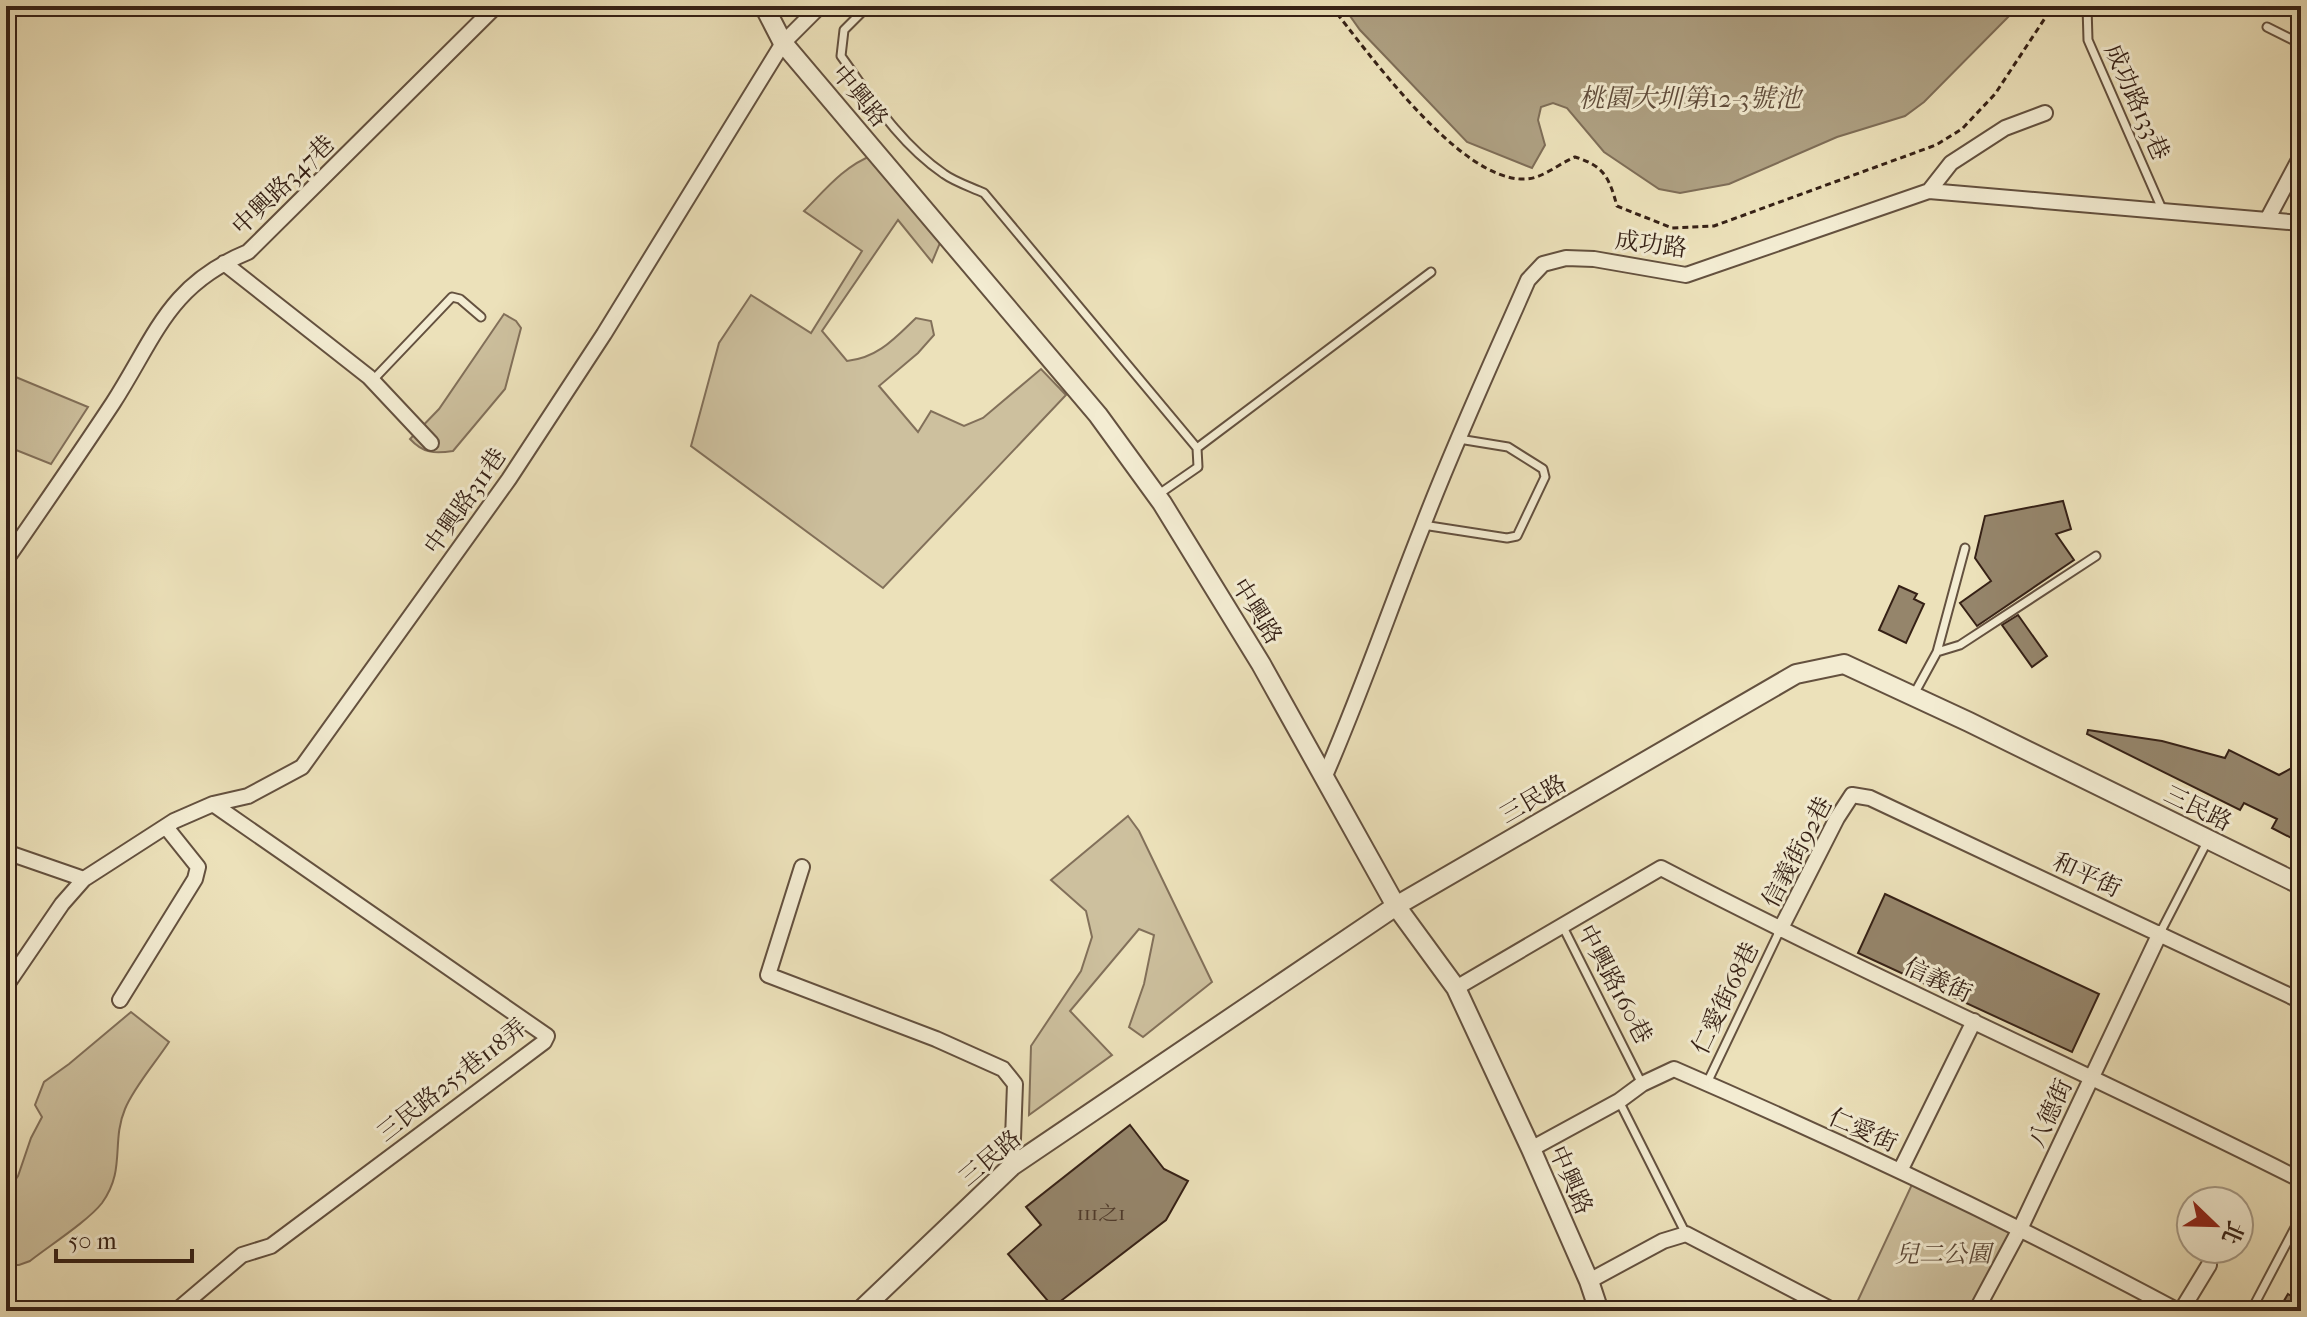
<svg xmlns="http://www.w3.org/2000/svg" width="2307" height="1317" font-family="'IM FELL French Canon','Noto Serif TC',serif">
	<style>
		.green { fill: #cdc09e; stroke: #82705a; stroke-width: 2 }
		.water { fill: #aea082; stroke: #7e6d57; stroke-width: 2 }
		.building { fill: #95856b; stroke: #362116; stroke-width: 2 }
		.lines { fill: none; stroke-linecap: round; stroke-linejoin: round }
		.service-casing { stroke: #64513f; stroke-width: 11 }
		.minor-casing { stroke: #64513f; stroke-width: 18 }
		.tertiary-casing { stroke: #64513f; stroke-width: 22 }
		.path { stroke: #362116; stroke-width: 3; stroke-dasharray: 6 4; stroke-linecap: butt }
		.service { stroke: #f3ecd2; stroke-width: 7 }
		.minor { stroke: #f3ecd2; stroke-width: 14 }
		.tertiary { stroke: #f3ecd2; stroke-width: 18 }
		.labels { text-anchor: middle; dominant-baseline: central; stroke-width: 6; stroke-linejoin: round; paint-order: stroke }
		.number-label { font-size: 20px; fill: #4e3a2b }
		.street-label { font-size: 24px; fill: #362116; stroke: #f3ecd2 }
		.park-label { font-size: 24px; font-style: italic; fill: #5c4938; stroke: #f3ecd2 }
		.water-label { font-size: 26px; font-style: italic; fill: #604d3c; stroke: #f3ecd2 }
	</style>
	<rect width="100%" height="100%" fill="#ece1ba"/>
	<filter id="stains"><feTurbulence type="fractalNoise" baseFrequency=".0025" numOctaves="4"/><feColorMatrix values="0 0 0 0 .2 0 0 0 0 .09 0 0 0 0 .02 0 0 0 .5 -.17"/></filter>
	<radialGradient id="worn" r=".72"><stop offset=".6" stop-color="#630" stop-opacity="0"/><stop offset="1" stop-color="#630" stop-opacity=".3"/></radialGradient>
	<path class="green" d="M 873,155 L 940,243 L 932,262 L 898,220 L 822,331 L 847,361 C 878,358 895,338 916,318 L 931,321 L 934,335 L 918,353 L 879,386 L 918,432 L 931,411 L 964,426 L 983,418 L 1041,369 L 1066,395 L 883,588 L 691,446 L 719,343 L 751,295 L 811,333 L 862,251 L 804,211 C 825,190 844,166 873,155 Z
		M 504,314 L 516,321 L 521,328 L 505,389 L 453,451 C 434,454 423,453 410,439 L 439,409 Z
		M 6,373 L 88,407 L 51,464 L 6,446 Z
		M 1128,816 L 1139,831 L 1212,982 L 1143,1037 L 1129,1027 L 1144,984 L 1154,935 L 1139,929 L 1070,1011 L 1112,1055 L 1029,1115 L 1031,1046 L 1081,971 L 1092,937 L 1086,911 L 1051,880 Z
		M 131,1012 L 169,1042 C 156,1062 134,1087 125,1109 C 111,1142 126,1170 102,1203 C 88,1221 49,1246 30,1261 L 19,1265 L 6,1265 L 6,1193 L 18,1176 L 31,1138 L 42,1117 L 35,1105 L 44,1082 L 69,1064 Z
		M 1915,1178 L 2020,1229 L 1976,1311 L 1853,1311 Z"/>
	<path class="water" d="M 1343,6 L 2019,6 L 1924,102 L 1905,116 L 1837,137 L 1729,184 L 1680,193 L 1659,189 L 1604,152 L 1567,108 L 1553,103 L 1541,107 L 1538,120 L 1545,145 L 1532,168 L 1467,142 L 1360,30 Z"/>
	<path class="building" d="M 2063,501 L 2071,529 L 2056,534 L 2074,560 L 1977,626 L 1960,603 L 1991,581 L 1975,558 L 1985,516 Z
		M 1899,586 L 1917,594 L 1914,599 L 1924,604 L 1906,643 L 1879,630 Z
		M 2018,615 L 2047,656 L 2032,667 L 2002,625 Z
		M 2088,730 L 2162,741 L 2225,758 L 2229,750 L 2279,775 L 2301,763 L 2301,843 L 2272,828 L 2277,819 L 2244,803 L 2240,810 L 2087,734 Z
		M 1885,894 L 2099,994 L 2072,1052 L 1858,953 Z
		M 1130,1125 L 1164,1169 L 1188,1181 L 1166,1220 L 1053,1307 L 1008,1254 L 1041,1225 L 1026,1207 Z
		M 2288,1294 L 2301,1302 L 2301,1311 L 2278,1311 Z"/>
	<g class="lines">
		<g class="service-casing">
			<path id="service" d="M 868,6 L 844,30 L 841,56 C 872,99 899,143 944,174 C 955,182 971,187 984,193 L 1197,448 L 1198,467 L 1159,494
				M 2087,6 L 2088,40 L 2162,209
				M 2267,27 L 2301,44
				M 372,381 L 452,297 L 460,299 L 481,317
				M 1197,448 L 1431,272
				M 1423,525 L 1507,538 L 1517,536 L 1545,477 L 1543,469 L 1508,447 L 1459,439
				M 1937,652 L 1960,645 L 2096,556
				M 1913,696 L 1937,652 L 1965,548
				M 1562,925 L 1642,1084
				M 2160,933 L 2207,842
				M 1707,1083 L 1780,930
				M 1619,1101 L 1686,1234
				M 2251,1311 L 2301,1216"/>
		</g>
		<g class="minor-casing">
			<path id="minor" d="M 1929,191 L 1951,163 L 2005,128 L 2045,113
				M 2267,220 L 2301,156
				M 224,263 L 369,377 L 431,443
				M 6,560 C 42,508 78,456 113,403 C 156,336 168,285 248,252 L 496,6
				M 1324,778 C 1360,696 1389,611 1422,528 C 1454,444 1492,362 1528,280 L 1543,264 L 1566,258 L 1594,259 L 1686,275 L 1929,191 L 2301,223
				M 6,852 L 84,879
				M 802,867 L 768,975 L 936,1039 L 1003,1069 L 1015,1084 L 1012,1166
				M 1780,930 L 1837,818 L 1852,795 L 1870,798 L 2301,1001
				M 6,986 L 62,904 L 84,879 L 174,821 L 213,804 L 248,796 L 302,767 L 509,479 L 604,334 L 783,43 L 820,6
				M 1456,988 L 1661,868 C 1872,978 2089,1073 2301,1180
				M 120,1000 L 195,879 L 198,867 L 166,827
				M 1531,1149 L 1619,1101 L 1642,1084 L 1674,1069 C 1845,1143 2014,1223 2178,1311
				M 1900,1171 L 1974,1021
				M 1589,1281 L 1663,1241 L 1686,1234 L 1834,1311
				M 176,1311 L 242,1255 L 271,1246 L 544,1042 L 547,1036 L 213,804
				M 1976,1311 L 2020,1229 L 2160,933
				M 2181,1311 L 2209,1265"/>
		</g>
		<g class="tertiary-casing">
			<path id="tertiary" d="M 764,6 L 783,43 L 1098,415 L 1162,503 L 1261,664 L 1396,906 L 1456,988 L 1531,1149 L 1589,1281 L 1599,1311
				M 860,1311 L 1012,1166 L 1396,906 L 1796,674 L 1844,664 L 1969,722 L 2301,885"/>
		</g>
		<path class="path" d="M 1331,6 C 1368,52 1460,182 1525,179 C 1542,179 1558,164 1575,157 C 1604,166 1609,177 1617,206 L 1672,228 L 1714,226 L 1936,145 L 1962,129 L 1995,94 L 2053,6"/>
		<use href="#service" class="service"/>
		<use href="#minor" class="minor"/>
		<use href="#tertiary" class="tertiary"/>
	</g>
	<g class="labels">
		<g class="number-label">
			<text x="1101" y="1213">111之1</text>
		</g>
		<g class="street-label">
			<text transform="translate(860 96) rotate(50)">中興路</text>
			<text transform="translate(2137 102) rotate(66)">成功路133巷</text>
			<text transform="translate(283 185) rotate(-44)">中興路347巷</text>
			<text transform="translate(1651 244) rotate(7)">成功路</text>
			<text transform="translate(465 501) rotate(-55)">中興路311巷</text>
			<text transform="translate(1257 611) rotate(58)">中興路</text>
			<text transform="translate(1533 799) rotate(-30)">三民路</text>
			<text transform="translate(2198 808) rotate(26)">三民路</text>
			<text transform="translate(1797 852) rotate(-62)">信義街92巷</text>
			<text transform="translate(2087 875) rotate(25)">和平街</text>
			<text transform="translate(1938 980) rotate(25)">信義街</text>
			<text transform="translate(1615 984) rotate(62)">中興路160巷</text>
			<text transform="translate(1725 998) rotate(-64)">仁愛街68巷</text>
			<text transform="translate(452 1080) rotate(-38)">三民路255巷118弄</text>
			<text transform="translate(2050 1113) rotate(-65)">八德街</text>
			<text transform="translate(1863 1130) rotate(24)">仁愛街</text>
			<text transform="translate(990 1158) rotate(-40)">三民路</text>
			<text transform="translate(1571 1180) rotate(66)">中興路</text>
		</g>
		<g class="park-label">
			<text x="1943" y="1254">兒二公園</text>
		</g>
		<g class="water-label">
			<text x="1690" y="98">桃園大圳第12-3號池</text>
		</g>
	</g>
	<rect width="2307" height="1317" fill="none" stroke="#ece1ba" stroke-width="32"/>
	<rect x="8" y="8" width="2291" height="1301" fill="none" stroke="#362116" stroke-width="4"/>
	<rect x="16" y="16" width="2275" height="1285" fill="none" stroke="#362116" stroke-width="2"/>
	<g transform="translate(2215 1225) rotate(113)"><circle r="38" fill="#f3ecd2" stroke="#a79b87" stroke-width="2"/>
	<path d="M0-6L14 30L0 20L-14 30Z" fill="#8f2418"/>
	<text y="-12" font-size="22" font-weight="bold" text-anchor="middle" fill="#362116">北</text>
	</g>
	<path d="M56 1249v12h136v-12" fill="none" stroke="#362116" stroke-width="4"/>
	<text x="68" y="1249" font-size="24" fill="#362116" stroke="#f3ecd2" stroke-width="6" paint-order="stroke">50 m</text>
	<rect width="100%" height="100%" filter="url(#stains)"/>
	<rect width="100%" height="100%" fill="url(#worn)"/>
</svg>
